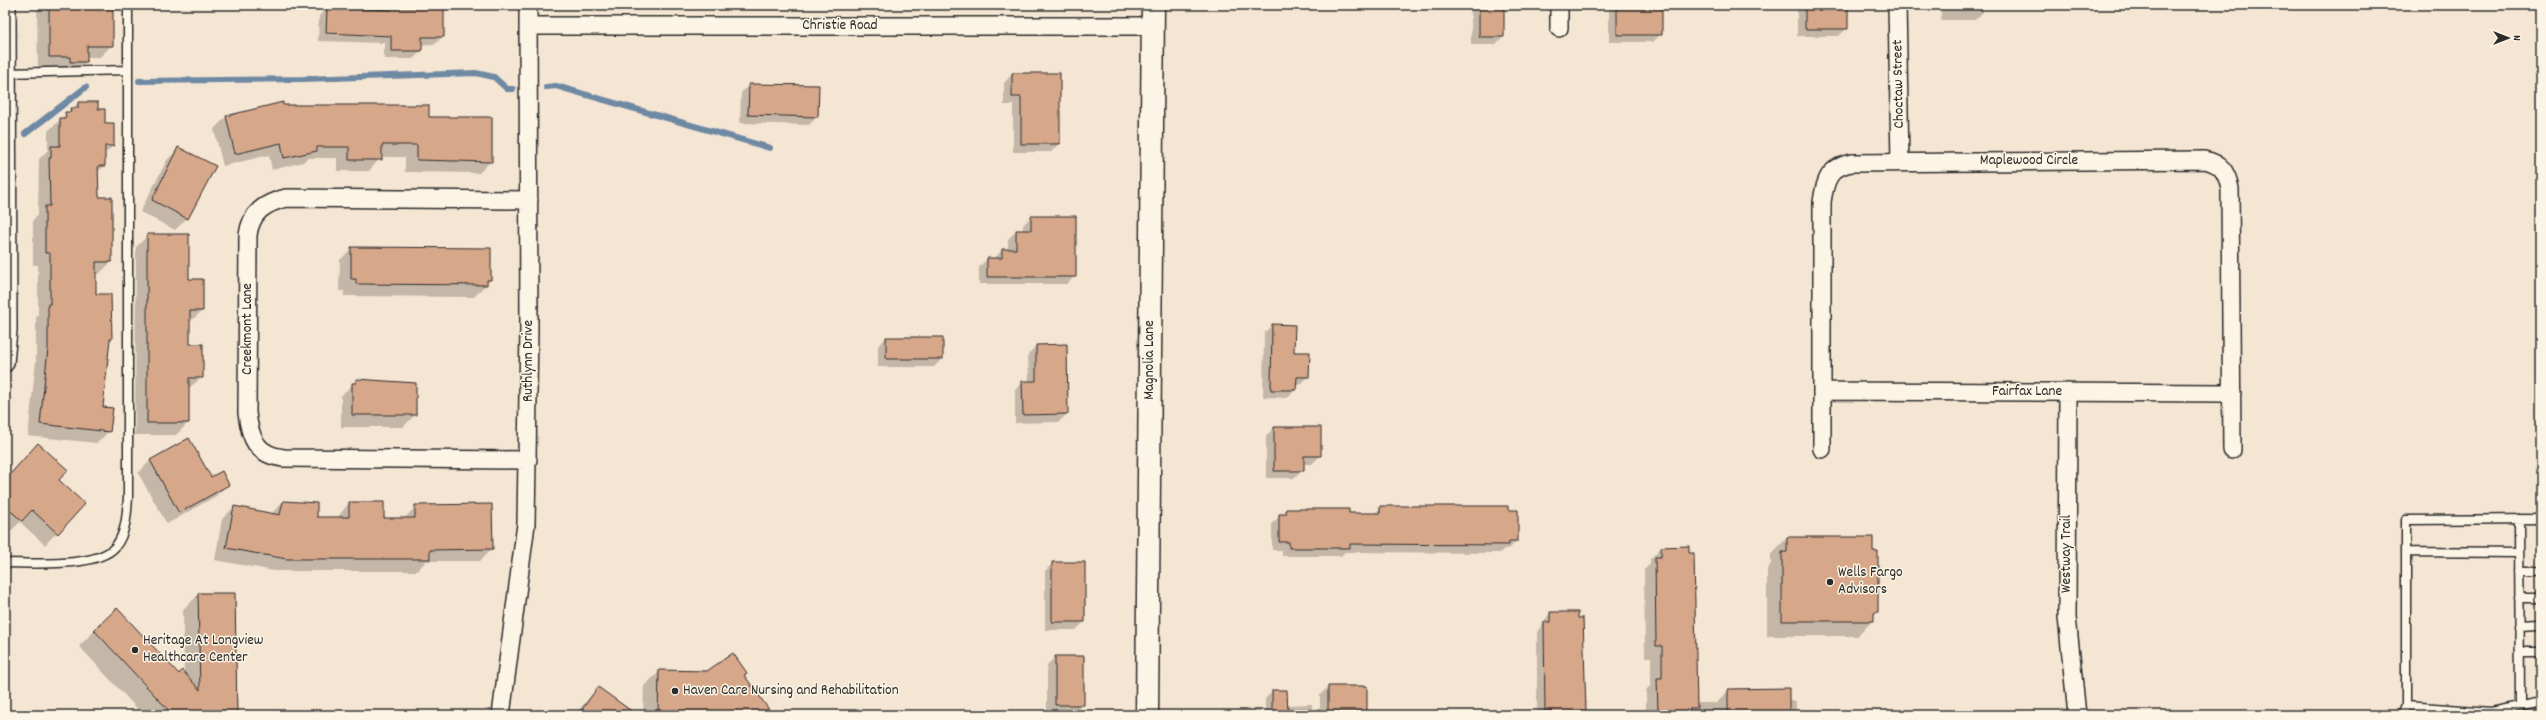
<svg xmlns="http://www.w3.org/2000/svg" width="2546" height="720" font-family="Dekko,sans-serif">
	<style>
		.shadow { fill: #0003 }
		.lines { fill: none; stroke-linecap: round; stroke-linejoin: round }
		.stream { stroke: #6e89a4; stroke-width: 6 }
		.building { fill: #d7a78a; stroke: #2b2b2b }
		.lane-casing { stroke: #2b2b2b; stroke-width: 11 }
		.street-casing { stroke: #2b2b2b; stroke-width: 20 }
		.secondary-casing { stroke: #2b2b2b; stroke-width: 25 }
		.lane { stroke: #fcf5e5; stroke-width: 8 }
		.street { stroke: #fcf5e5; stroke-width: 17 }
		.secondary { stroke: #fcf5e5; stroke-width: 22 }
		.poi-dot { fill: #2b2b2b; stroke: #fcf5e5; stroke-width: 1.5 }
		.labels { text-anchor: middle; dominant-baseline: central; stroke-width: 3; stroke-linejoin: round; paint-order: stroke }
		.street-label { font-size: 15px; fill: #2b2b2b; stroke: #fcf5e5 }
		.poi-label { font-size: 15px; fill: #2b2b2b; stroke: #fcf5e5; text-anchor: start }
	</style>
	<rect width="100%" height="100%" fill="#f5e5d3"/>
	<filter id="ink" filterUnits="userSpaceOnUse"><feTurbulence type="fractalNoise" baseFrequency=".025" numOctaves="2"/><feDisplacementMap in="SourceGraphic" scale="8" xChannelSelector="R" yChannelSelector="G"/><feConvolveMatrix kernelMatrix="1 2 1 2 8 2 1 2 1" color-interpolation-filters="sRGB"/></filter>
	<g filter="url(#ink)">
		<path class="shadow" d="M 37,5 L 86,5 L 112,45 L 100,57 L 86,57 L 86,62 L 74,74 L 38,69 Z
			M 1471,5 L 1503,5 L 1503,37 L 1495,45 L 1471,45 Z
			M 1609,5 L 1661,5 L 1661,34 L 1653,42 L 1609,42 Z
			M 1800,5 L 1847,5 L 1847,28 L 1839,36 L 1797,36 L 1797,7 Z
			M 1941,5 L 1983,5 L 1983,12 L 1975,20 L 1941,20 Z
			M 327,8 L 389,11 L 392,8 L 442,37 L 434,45 L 421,45 L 421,51 L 413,59 L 384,59 L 384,43 L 318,41 L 319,16 Z
			M 1012,74 L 1059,144 L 1051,152 L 1013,152 L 1013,105 L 1004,105 L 1004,83 Z
			M 749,85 L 817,117 L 809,125 L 740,123 L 741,93 Z
			M 78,103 L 97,110 L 113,146 L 104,154 L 104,166 L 98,172 L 98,198 L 111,262 L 99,274 L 95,274 L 95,295 L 108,340 L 102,408 L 109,431 L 97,443 L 28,436 L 36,360 L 36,317 L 38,315 L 38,265 L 33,265 L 33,220 L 38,214 L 39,159 L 48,150 L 48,131 Z
			M 282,103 L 283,106 L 491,161 L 479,173 L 405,172 L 405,157 L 381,157 L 369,171 L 337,171 L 337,158 L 308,158 L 303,162 L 272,170 L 269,155 L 223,166 L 214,129 L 226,117 Z
			M 179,148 L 187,218 L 175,230 L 140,212 L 167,160 Z
			M 1031,217 L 1075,276 L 1067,284 L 979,284 L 979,267 L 987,259 L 994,259 L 1002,250 L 1008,250 L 1008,239 L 1016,231 L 1023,231 L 1023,225 Z
			M 148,235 L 188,280 L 202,311 L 189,323 L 189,345 L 202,377 L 188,389 L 188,423 L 176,435 L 135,435 L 136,247 Z
			M 352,248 L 490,280 L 474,297 L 344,296 L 344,291 L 339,291 L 340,260 Z
			M 1272,325 L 1308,377 L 1300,385 L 1295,385 L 1295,390 L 1287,398 L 1263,397 L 1264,333 Z
			M 886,338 L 942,359 L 934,367 L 878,367 L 878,346 Z
			M 1036,346 L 1067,414 L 1059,422 L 1015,423 L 1015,390 L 1023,382 L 1029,382 L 1028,354 Z
			M 357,380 L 415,415 L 403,427 L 341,427 L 341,396 Z
			M 1274,428 L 1320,428 L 1320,456 L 1312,464 L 1303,464 L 1303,470 L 1295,478 L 1266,478 L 1266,436 Z
			M 26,456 L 83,504 L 45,545 L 20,522 L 9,533 L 5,529 L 5,480 Z
			M 150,461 L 211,479 L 228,484 L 216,496 L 167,524 L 138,473 Z
			M 283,502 L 316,518 L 337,518 L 349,503 L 383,519 L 404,519 L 416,506 L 492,549 L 480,561 L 426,561 L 417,571 L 274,571 L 215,560 L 222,519 L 234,507 L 271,514 Z
			M 1381,507 L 1517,541 L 1509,549 L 1504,549 L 1500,553 L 1345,552 L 1341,556 L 1282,556 L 1282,550 L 1272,550 L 1272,523 L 1287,510 L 1374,514 Z
			M 1787,538 L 1872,552 L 1877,612 L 1873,616 L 1873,620 L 1858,636 L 1767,636 L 1767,569 L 1771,564 L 1771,554 Z
			M 1661,548 L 1696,703 L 1717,703 L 1728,690 L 1796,702 L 1796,715 L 1646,715 L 1646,690 L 1651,685 L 1651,657 L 1645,657 L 1644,570 L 1650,564 L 1650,559 Z
			M 1053,563 L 1084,563 L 1084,622 L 1076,630 L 1045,630 L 1045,571 Z
			M 199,594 L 236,715 L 143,715 L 79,646 L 117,609 L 179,675 L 184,674 L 183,610 Z
			M 1550,613 L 1585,711 L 1581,715 L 1537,715 L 1537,632 Z
			M 1055,657 L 1083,704 L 1075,712 L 1047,712 L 1047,665 Z
			M 660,671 L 743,676 L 772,715 L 643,715 L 644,686 Z
			M 1328,687 L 1366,712 L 1363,715 L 1320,715 L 1320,695 Z
			M 598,688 L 635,715 L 574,715 Z
			M 1273,691 L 1287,705 L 1312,704 L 1312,715 L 1265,715 L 1265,699 Z"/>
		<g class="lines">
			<path class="stream" d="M 139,81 L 303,79 L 476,73 L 494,77 L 507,89 L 513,89
				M 546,87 L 556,86 L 770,148
				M 25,134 L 86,87"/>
		</g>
		<path class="building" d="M 49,5 L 113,6 L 113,46 L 87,46 L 87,62 L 70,62 L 70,57 L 49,57 Z
			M 1479,5 L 1504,5 L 1504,37 L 1479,37 Z
			M 1617,5 L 1662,5 L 1662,35 L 1617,35 Z
			M 1805,5 L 1848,5 L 1848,29 L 1805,29 Z
			M 327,7 L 391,10 L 391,7 L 444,7 L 444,37 L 422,37 L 422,51 L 391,51 L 391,36 L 326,33 Z
			M 1012,73 L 1060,73 L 1060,144 L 1021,144 L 1021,97 L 1012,97 Z
			M 749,84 L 819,85 L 818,117 L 748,115 Z
			M 78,102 L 98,102 L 98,109 L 105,109 L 105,123 L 114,123 L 114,146 L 105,146 L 105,166 L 98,166 L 99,197 L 112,197 L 112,262 L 96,262 L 96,294 L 111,294 L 112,339 L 110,339 L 103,407 L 113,408 L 110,432 L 40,424 L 48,348 L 48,304 L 50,304 L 50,253 L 45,253 L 45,206 L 50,206 L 49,158 L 51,158 L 51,146 L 60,146 L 60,118 L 66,118 L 65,112 L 71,112 L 70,108 L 78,108 Z
			M 283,102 L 283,105 L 429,105 L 429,117 L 492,117 L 492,162 L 417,160 L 417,145 L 382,145 L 382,160 L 349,160 L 349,147 L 317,147 L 317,151 L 284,158 L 281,143 L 235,154 L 226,116 Z
			M 178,147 L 216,166 L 188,219 L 152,200 Z
			M 1031,216 L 1076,216 L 1076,277 L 987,277 L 987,258 L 1002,258 L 1002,249 L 1016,249 L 1016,230 L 1031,230 Z
			M 147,234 L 189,234 L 189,279 L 203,279 L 203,311 L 190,311 L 190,344 L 203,344 L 203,378 L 189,378 L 189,423 L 147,423 Z
			M 351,247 L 491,248 L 491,280 L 487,280 L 487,285 L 356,284 L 356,279 L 351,279 Z
			M 1272,324 L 1295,325 L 1294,352 L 1310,352 L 1309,377 L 1297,377 L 1296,390 L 1271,390 Z
			M 886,337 L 943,337 L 943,359 L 886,359 Z
			M 1067,344 L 1068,414 L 1023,415 L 1022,381 L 1036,381 L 1036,345 Z
			M 356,379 L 416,383 L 416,415 L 352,415 L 352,383 L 356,383 Z
			M 1274,427 L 1321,427 L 1321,456 L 1304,456 L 1304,471 L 1274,471 Z
			M 189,438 L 211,477 L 222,471 L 229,485 L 179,513 L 150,460 Z
			M 38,443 L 68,470 L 59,480 L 85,504 L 58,534 L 32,510 L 22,521 L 5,506 L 5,480 Z
			M 283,501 L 317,503 L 317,517 L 349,517 L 349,502 L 384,502 L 384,518 L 415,518 L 415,505 L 492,504 L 493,549 L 430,550 L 430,559 L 287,559 L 226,548 L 234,506 L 280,515 Z
			M 1380,506 L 1508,506 L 1508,510 L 1518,510 L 1518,541 L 1509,541 L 1509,545 L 1350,544 L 1350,548 L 1289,548 L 1289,542 L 1279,542 L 1279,514 L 1286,514 L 1286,509 L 1349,509 L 1349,513 L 1380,513 Z
			M 1787,537 L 1873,537 L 1873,551 L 1878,551 L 1878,612 L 1874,613 L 1874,621 L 1782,621 L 1782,552 L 1787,552 Z
			M 1689,546 L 1689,553 L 1694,553 L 1697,708 L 1690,708 L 1690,715 L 1665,715 L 1665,712 L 1658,712 L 1657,678 L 1662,678 L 1662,646 L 1656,646 L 1655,557 L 1661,557 L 1661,547 Z
			M 1052,562 L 1085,562 L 1085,622 L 1052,622 Z
			M 198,593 L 235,593 L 237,715 L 173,715 L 94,630 L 117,608 L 179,674 L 182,670 L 200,690 Z
			M 1550,612 L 1578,612 L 1578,618 L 1583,618 L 1586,711 L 1580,711 L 1580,715 L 1552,715 L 1552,711 L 1545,711 L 1544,622 L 1550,622 Z
			M 733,653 L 747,673 L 744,675 L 773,715 L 658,715 L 659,670 L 707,671 Z
			M 1055,656 L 1084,656 L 1084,705 L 1055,705 Z
			M 1328,686 L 1367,686 L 1367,712 L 1328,712 Z
			M 598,687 L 637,715 L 578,715 Z
			M 1789,688 L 1789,715 L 1728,715 L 1728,689 Z
			M 1272,690 L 1287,690 L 1288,715 L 1272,715 Z"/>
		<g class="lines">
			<g class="lane-casing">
				<path id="lane" d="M 7,73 L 128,70
					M 2519,519 L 2520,706
					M 2406,552 L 2519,553
					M 5,563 C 32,563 97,568 115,547 C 126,534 127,514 128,497 L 128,5
					M 2519,571 L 2536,571
					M 2519,598 L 2537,598
					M 2519,626 L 2538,625
					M 2520,652 L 2539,652
					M 2406,706 L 2491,712 L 2541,702
					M 2402,715 L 2406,706 L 2406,520 L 2541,519"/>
			</g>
			<g class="street-casing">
				<path id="street" d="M 1559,5 L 1559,28
					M 1897,5 L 1900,162
					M 528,26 L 1152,26
					M 5,363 L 8,330 L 7,5
					M 1823,391 L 2232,393
					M 2068,392 L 2067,617 L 2077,715
					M 1822,449 L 1822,202 C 1825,180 1829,167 1852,163 L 2204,160 C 2221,163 2227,172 2230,189 L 2232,450
					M 528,460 L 284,458 C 256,455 250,438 247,413 L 248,235 C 251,212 265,203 286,198 L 529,200
					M 501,715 L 526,524 L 529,329 L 528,5"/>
			</g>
			<g class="secondary-casing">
				<path id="secondary" d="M 1147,715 L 1153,5"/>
			</g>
			<use href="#lane" class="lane"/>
			<use href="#street" class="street"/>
			<use href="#secondary" class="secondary"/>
		</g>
	</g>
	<g class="poi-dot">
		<circle cx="1830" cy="582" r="4"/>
		<circle cx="135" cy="650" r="4"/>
		<circle cx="675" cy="691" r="4"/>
	</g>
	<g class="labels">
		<g class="street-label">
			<text x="840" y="26">Christie Road</text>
			<text transform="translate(1899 84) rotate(-91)">Choctaw Street</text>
			<text x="2029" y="161">Maplewood Circle</text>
			<text transform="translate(248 329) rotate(-90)">Creekmont Lane</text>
			<text transform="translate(1150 360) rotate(-90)">Magnolia Lane</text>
			<text transform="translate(529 361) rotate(-90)">Ruthlynn Drive</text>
			<text x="2027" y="392">Fairfax Lane</text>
			<text transform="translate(2067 554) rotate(-90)">Westway Trail</text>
		</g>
		<g class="poi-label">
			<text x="1838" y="573">Wells Fargo<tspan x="1838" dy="17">Advisors</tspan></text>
			<text x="143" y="641">Heritage At Longview<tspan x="143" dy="17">Healthcare Center</tspan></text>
			<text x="683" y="691">Haven Care Nursing and Rehabilitation</text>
		</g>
	</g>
	<rect width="2546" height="720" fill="none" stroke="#fcf5e5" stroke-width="20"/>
	<rect x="10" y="10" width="2526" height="700" fill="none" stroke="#2b2b2b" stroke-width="1.5" filter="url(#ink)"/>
	<g transform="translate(2508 38) rotate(90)" stroke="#fcf5e5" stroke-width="3" paint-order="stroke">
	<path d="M0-3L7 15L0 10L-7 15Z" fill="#2b2b2b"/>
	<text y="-6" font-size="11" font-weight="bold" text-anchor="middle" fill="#2b2b2b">N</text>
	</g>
</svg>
